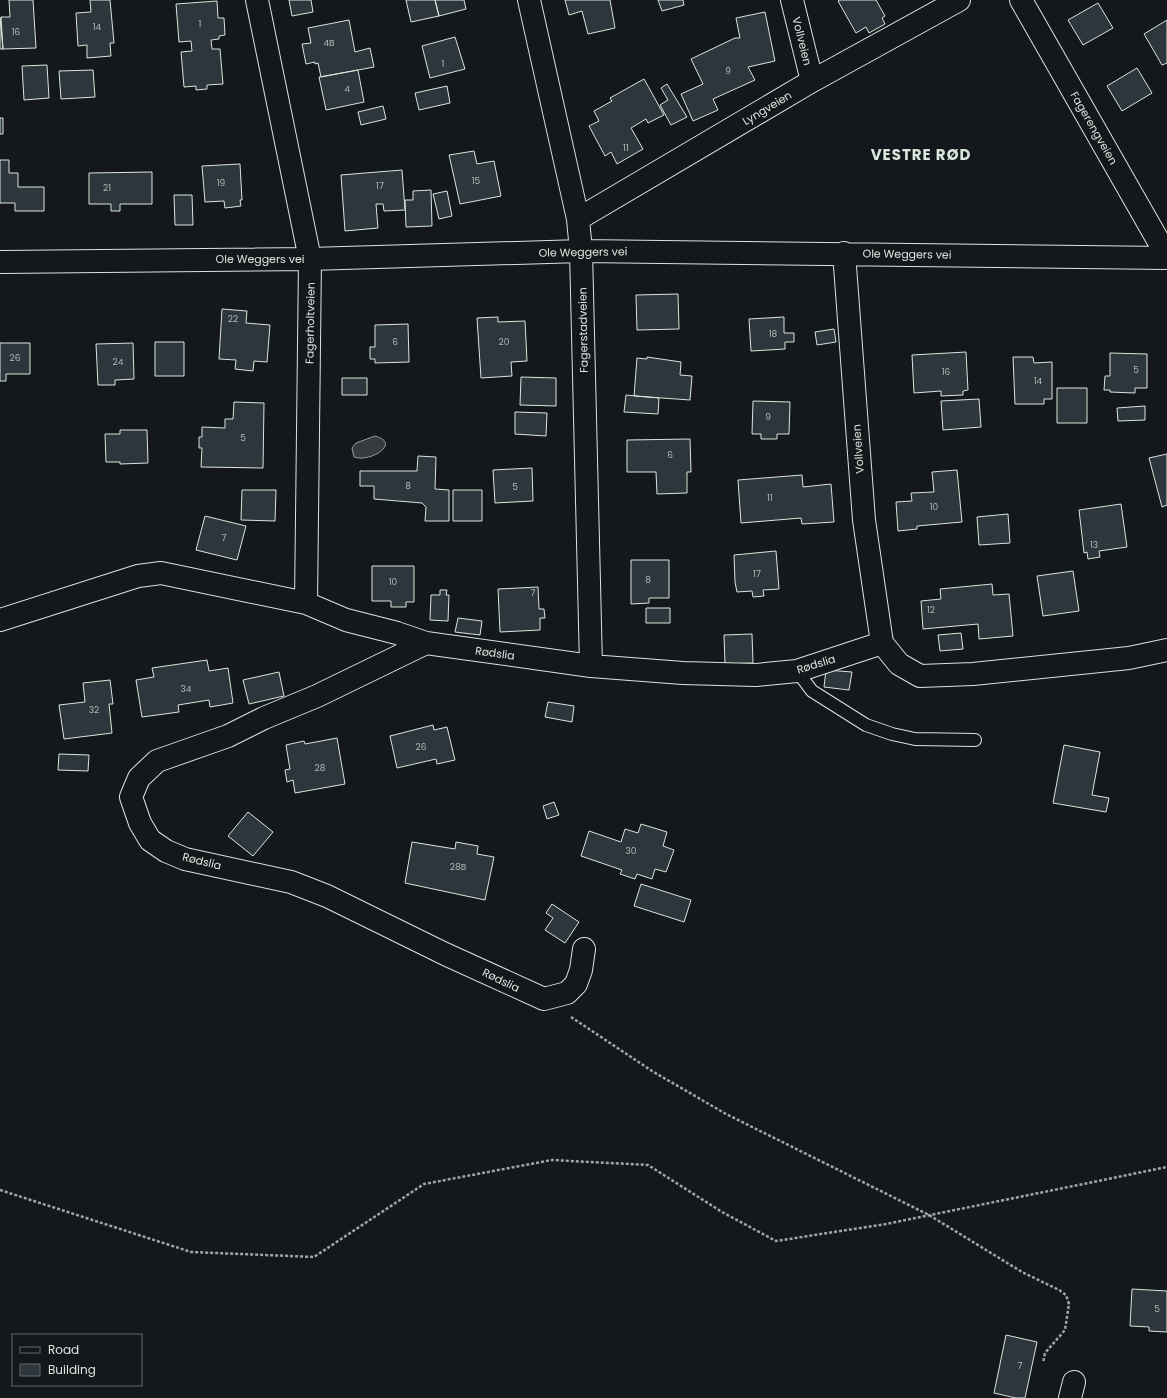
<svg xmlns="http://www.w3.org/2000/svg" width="1167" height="1398" font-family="Poppins,sans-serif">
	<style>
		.water { fill: #363b3e; stroke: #939e99 }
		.building { fill: #2c363c; stroke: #d8e6dc }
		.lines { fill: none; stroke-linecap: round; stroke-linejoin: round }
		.lane-casing { stroke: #d8e6dc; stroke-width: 14 }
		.street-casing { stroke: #d8e6dc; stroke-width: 24 }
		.path { stroke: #9da8a2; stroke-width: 2.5; stroke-dasharray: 3 2; stroke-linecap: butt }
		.lane { stroke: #14181c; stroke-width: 12 }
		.street { stroke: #14181c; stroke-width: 22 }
		.labels { text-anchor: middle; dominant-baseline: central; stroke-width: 3; stroke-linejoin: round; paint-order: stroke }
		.number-label { font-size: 9px; fill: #adbab4 }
		.street-label { font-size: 11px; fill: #d8e6dc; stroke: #14181c }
		.district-label { font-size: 15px; font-weight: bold; letter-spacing: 1px; fill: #d8e6dc; stroke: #14181c }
	</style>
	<rect width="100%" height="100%" fill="#14181c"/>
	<path class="water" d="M 375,436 C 402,443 370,463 354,457 L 352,448 L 356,443 Z"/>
	<path class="building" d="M 9,0 L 33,0 L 36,48 L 3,49 L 1,17 L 10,17 Z
		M 90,0 L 110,0 L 114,43 L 110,43 L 111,56 L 87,58 L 87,45 L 78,46 L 76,13 L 91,12 Z
		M 289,0 L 311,0 L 313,12 L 292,16 Z
		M 406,0 L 435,0 L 439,16 L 411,22 Z
		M 435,0 L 464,0 L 466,9 L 439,16 Z
		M 565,0 L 610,0 L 615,28 L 588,34 L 582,11 L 569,15 Z
		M 658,0 L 683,0 L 684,5 L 662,11 Z
		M 839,0 L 876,0 L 885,16 L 882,18 L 885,24 L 869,33 L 866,27 L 856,33 L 838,1 Z
		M 217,1 L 218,18 L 224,18 L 225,35 L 219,36 L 219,39 L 211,40 L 212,49 L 220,49 L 223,84 L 207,85 L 207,89 L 196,90 L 196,86 L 184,87 L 181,52 L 192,51 L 191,41 L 179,42 L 176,4 Z
		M 1098,3 L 1113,28 L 1083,45 L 1068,20 Z
		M 765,12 L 775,61 L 748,67 L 755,80 L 713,99 L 718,110 L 693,121 L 681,94 L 703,84 L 691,59 L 735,38 L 740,38 L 736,18 Z
		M 0,17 L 3,49 L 0,49 Z
		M 349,20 L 355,52 L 370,48 L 374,67 L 321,77 L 318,63 L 315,64 L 315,62 L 306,64 L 302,44 L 311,43 L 308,28 Z
		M 1167,20 L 1167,63 L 1162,65 L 1144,34 Z
		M 455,37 L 465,69 L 430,78 L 422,46 Z
		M 47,65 L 49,98 L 24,100 L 22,66 Z
		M 1137,68 L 1152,93 L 1122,111 L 1107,86 Z
		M 93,70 L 95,97 L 61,99 L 59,71 Z
		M 358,70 L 364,102 L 326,110 L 319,77 Z
		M 644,79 L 664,115 L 648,123 L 646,119 L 631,128 L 643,149 L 617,164 L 611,152 L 605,156 L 589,126 L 599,121 L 594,111 L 612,101 L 610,98 Z
		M 667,84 L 687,117 L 671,125 L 660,105 L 668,100 L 661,88 Z
		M 447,86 L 450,103 L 419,110 L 415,93 Z
		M 383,106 L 386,119 L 361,125 L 358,112 Z
		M 0,118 L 3,118 L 3,134 L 0,134 Z
		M 474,151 L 477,164 L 494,161 L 501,196 L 460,204 L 449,155 Z
		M 0,160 L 9,160 L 9,173 L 18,173 L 18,187 L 44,187 L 44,211 L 15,211 L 15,203 L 0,203 Z
		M 240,164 L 242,200 L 240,200 L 241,206 L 225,208 L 224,201 L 205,202 L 202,166 Z
		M 402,170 L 405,210 L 384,211 L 383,204 L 376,204 L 378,228 L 345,231 L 341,175 Z
		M 152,172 L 152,204 L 120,204 L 120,211 L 111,211 L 111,204 L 89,204 L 89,173 Z
		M 431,190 L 432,226 L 406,227 L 405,200 L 413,200 L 413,191 Z
		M 447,191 L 452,216 L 439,219 L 433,194 Z
		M 174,195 L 192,195 L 193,225 L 175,225 Z
		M 678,294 L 679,329 L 637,330 L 636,295 Z
		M 222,309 L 247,311 L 246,323 L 270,325 L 267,362 L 254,361 L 253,371 L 235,369 L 236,360 L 219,359 Z
		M 498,317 L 498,322 L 525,321 L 527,361 L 511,362 L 512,376 L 481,378 L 477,318 Z
		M 784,317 L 784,333 L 794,333 L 794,342 L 785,342 L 785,349 L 751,351 L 749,319 Z
		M 408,324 L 409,362 L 375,363 L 375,359 L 370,359 L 370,347 L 375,347 L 375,325 Z
		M 834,329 L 836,342 L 817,345 L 815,332 Z
		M 155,342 L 184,342 L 184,376 L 155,376 Z
		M 0,343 L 30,343 L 30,374 L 6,374 L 6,381 L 0,381 Z
		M 133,343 L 134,379 L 115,380 L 115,385 L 98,385 L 96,344 Z
		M 966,352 L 968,390 L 963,391 L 963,395 L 941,396 L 941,391 L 914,393 L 912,355 Z
		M 1110,353 L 1147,354 L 1147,388 L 1135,388 L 1135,393 L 1110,392 L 1110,390 L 1104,390 L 1105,376 L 1110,376 Z
		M 647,357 L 681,362 L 680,375 L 692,376 L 690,400 L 634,396 L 637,358 L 647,359 Z
		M 1013,357 L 1033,357 L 1034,363 L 1052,362 L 1052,399 L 1044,399 L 1044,404 L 1015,404 Z
		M 521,377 L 556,378 L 556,406 L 520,405 Z
		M 342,378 L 367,378 L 367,395 L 342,395 Z
		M 1057,388 L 1087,388 L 1087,423 L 1057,423 Z
		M 626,395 L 659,398 L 658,414 L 624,412 Z
		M 979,399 L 981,427 L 943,430 L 941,401 Z
		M 753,401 L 790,402 L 789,434 L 777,434 L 777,439 L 761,439 L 761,434 L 752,434 Z
		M 234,402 L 264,403 L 263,468 L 201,467 L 202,448 L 199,448 L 199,437 L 202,437 L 202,427 L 225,428 L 225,419 L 233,419 Z
		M 1145,406 L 1145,420 L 1118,421 L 1117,408 Z
		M 515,412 L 547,413 L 546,436 L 515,434 Z
		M 120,430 L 147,430 L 148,463 L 120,464 L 120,462 L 106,462 L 105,434 L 120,434 Z
		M 690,439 L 691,472 L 687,472 L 687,493 L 657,494 L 656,472 L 627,472 L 627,440 Z
		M 1167,454 L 1167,505 L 1162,507 L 1149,458 Z
		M 418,456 L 436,457 L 435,489 L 449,490 L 449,521 L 425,521 L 426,507 L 422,503 L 374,499 L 374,486 L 360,486 L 360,471 L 417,471 Z
		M 532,468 L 533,501 L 495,503 L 493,470 Z
		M 957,470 L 962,522 L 917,526 L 917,529 L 898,531 L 896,502 L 912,501 L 911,493 L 934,492 L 932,472 Z
		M 802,475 L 803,487 L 831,484 L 834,522 L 802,524 L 801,518 L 741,523 L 738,480 Z
		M 242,490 L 276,490 L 275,521 L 241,520 Z
		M 453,490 L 482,490 L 482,521 L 453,521 Z
		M 1121,504 L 1127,547 L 1099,551 L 1100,557 L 1088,559 L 1087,552 L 1084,553 L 1079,510 Z
		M 1008,514 L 1010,543 L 979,545 L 977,517 Z
		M 205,516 L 246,526 L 237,560 L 196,550 Z
		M 776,551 L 779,589 L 763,590 L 764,596 L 753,597 L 752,591 L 737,592 L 735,582 L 734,555 Z
		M 631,560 L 669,560 L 669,598 L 649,598 L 649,603 L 631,604 Z
		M 372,566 L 414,566 L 414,602 L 406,602 L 406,607 L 391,607 L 391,601 L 372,601 Z
		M 1073,571 L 1079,611 L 1043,616 L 1037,576 Z
		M 992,584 L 993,595 L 1009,594 L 1013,636 L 979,639 L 978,624 L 923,629 L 921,601 L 941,599 L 940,589 Z
		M 538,587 L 539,609 L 544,609 L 545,618 L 540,618 L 540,630 L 500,632 L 498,589 Z
		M 440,590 L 447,590 L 446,595 L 449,595 L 448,621 L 430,620 L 431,595 L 440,595 Z
		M 646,608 L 670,608 L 670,623 L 646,623 Z
		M 458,618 L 482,621 L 480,635 L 455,632 Z
		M 961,633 L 963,649 L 940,651 L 938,635 Z
		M 752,634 L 753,663 L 725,664 L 724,635 Z
		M 207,660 L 209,671 L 228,668 L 233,703 L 210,707 L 209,700 L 178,705 L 179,712 L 142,717 L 136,680 L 154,677 L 152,668 Z
		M 826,670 L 852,672 L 849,690 L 824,687 Z
		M 279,672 L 284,696 L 249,704 L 243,680 Z
		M 110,680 L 113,704 L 109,704 L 112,733 L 64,739 L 59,705 L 85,702 L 83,683 Z
		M 548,702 L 574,706 L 572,722 L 545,717 Z
		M 433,725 L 434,730 L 447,727 L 455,760 L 437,764 L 436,759 L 397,768 L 390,736 Z
		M 337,738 L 345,784 L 295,793 L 293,780 L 287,782 L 285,770 L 290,769 L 286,745 L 304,741 L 305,744 Z
		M 1064,745 L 1100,752 L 1092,795 L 1109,798 L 1106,812 L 1053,803 Z
		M 59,754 L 89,755 L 88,771 L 58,770 Z
		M 554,802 L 559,815 L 547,819 L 543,806 Z
		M 248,812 L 273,832 L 253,856 L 228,836 Z
		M 641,824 L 667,832 L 663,846 L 674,850 L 666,872 L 655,869 L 652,879 L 637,874 L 635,879 L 620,874 L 622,870 L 581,856 L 589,831 L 621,842 L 625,829 L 638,833 Z
		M 412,842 L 455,849 L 456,842 L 478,846 L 477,854 L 494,857 L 485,900 L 405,883 Z
		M 641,884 L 691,900 L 684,922 L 634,906 Z
		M 552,904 L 579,922 L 565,943 L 545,930 L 553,918 L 546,913 Z
		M 1132,1289 L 1167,1291 L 1167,1332 L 1149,1331 L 1149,1327 L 1130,1326 Z
		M 1006,1335 L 1037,1342 L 1025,1398 L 1016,1398 L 994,1393 Z"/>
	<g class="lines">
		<g class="lane-casing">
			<path id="lane" d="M 797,671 L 812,691 L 866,725 L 892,734 L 915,739 L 975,740"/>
		</g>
		<g class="street-casing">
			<path id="street" d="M 257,0 L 310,259 L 306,603
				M 529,0 L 578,219 L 581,251 L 591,666
				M 792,0 L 812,81
				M 1021,0 L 1167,256
				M 578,219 L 812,81 L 959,0
				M 844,253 L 864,520 L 882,643 L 899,664 L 920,676 L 973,674 L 1129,658 L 1167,650
				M 0,262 L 310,259 L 581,251 L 1167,258
				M 0,620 L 138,576 L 161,573 L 306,603 L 346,620 L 397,633 L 426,643 L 591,666 L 683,673 L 756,675 L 797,671 L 882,643
				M 426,643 L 317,696 L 264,718 L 228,736 L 157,761 L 139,778 L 131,797 L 140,823 L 150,840 L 166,851 L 185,859 L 291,882 L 327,896 L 445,954 L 544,999 L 567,993 L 576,984 L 581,970 L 584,949
				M 1070,1398 L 1074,1382"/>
		</g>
		<path class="path" d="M 571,1017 L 652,1071 L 726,1114 L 929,1215 L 1022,1272 L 1059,1290 L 1066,1295 L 1069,1304 L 1065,1330 L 1045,1353 L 1043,1363
			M 0,1190 L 191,1252 L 314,1257 L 424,1184 L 552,1160 L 648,1165 L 722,1212 L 776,1241 L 886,1224 L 1167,1167"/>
		<use href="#lane" class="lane"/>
		<use href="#street" class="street"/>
	</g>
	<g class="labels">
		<g class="number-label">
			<text x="200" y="24">1</text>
			<text x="97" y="27">14</text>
			<text x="16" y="32">16</text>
			<text x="329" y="43">4B</text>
			<text x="443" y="64">1</text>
			<text x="728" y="71">9</text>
			<text x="347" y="89">4</text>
			<text x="626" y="148">11</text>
			<text x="476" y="181">15</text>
			<text x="221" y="183">19</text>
			<text x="380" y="186">17</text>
			<text x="107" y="188">21</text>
			<text x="233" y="319">22</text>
			<text x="773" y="334">18</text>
			<text x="395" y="342">6</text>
			<text x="504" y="342">20</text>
			<text x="15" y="358">26</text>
			<text x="118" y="362">24</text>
			<text x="1136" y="370">5</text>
			<text x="946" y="372">16</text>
			<text x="1038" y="381">14</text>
			<text x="768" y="417">9</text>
			<text x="243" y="438">5</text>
			<text x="670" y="455">6</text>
			<text x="408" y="486">8</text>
			<text x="515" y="487">5</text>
			<text x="770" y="498">11</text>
			<text x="934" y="507">10</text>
			<text x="224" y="538">7</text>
			<text x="1094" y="545">13</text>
			<text x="757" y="574">17</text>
			<text x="648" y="580">8</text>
			<text x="393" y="582">10</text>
			<text x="533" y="593">7</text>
			<text x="931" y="610">12</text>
			<text x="186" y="689">34</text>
			<text x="94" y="710">32</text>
			<text x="421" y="747">26</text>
			<text x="320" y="768">28</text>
			<text x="631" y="851">30</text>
			<text x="458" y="867">28B</text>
			<text x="1157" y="1309">5</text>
			<text x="1020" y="1366">7</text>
		</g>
		<g class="street-label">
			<text transform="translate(802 41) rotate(76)">Vollveien</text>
			<text transform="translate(767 108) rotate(-31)">Lyngveien</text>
			<text transform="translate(1094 128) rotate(60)">Fagerengveien</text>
			<text transform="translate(583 252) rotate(-1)">Ole Weggers vei</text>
			<text transform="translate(907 254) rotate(1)">Ole Weggers vei</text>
			<text x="260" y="259">Ole Weggers vei</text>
			<text transform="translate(310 323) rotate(-89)">Fagerholtveien</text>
			<text transform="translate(583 330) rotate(-91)">Fagerstadveien</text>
			<text transform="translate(858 449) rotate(-94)">Vollveien</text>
			<text transform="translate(495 653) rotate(8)">Rødslia</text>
			<text transform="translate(816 664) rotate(-17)">Rødslia</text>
			<text transform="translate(202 861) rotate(14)">Rødslia</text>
			<text transform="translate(501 980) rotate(26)">Rødslia</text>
		</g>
		<g class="district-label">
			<text x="921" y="154">VESTRE RØD</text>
		</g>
	</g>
	<rect x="12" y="1334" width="130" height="52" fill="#14181c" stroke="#626a69"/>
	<rect x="20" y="1347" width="20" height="6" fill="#14181c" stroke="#626a69"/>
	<text x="48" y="1354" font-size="12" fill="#d8e6dc">Road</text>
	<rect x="20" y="1364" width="20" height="12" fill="#2c363c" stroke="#626a69"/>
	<text x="48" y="1374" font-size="12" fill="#d8e6dc">Building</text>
</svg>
